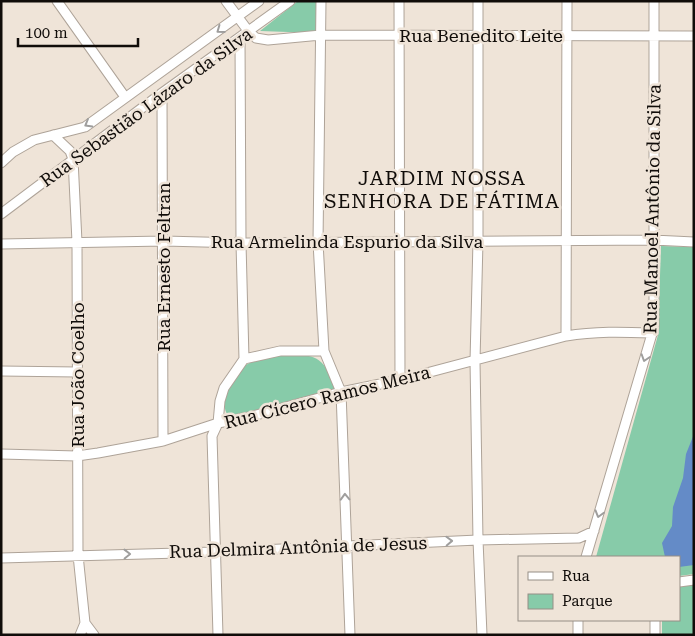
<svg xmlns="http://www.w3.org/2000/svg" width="695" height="636" font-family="'Roboto Serif',serif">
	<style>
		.green { fill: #87cba9 }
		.water { fill: #648bc7 }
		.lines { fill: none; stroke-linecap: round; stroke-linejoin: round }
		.minor-casing { stroke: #aea398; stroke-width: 11 }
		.minor { stroke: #fff; stroke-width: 9 }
		.oneway { stroke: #9f9e9d }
		.labels { text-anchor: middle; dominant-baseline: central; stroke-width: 5; stroke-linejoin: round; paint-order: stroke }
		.street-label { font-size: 18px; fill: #100c09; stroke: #efe4d8 }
		.quarter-label { font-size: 20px; letter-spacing: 1px; fill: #100c09; stroke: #efe4d8 }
	</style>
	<rect width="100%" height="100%" fill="#efe4d8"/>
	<path class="green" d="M 298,1 L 318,1 L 316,33 L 260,31 Z
		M 661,246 L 694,247 L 694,574 L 679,576 L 679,557 L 596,557 L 658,335 Z
		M 272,355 C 308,355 324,349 335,390 L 233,418 C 212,410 236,373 246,365 C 254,360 263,357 272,355 Z
		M 694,580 L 694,635 L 662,635 L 662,620 L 679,620 L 679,582 Z"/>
	<path class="water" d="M 694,434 L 694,565 L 679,567 L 679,557 L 665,557 L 662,543 L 672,526 L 673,507 L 683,478 L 686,454 Z"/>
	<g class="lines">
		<g class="minor-casing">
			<path id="minor" d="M 57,1 L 125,97
				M 226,1 L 249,32 L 256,38 L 268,40 L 321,35 L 694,36
				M 321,1 L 318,242 L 324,351 L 341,392 L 350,635
				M 399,1 L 400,380
				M 478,1 L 478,241 L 475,361 L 478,540 L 482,635
				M 162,93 L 163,441
				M 53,135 L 70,151 L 73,159 L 77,242 L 78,555 L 85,623 L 80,635
				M 1,163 L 13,152 L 34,140 L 85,127 L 259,1
				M 1,214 L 162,93 L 290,1
				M 1,244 L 164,241 L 241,243 L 653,240 L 694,242
				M 566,336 L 567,1
				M 244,359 L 280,351 L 324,351
				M 1,371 L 77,372
				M 1,454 L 77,456 L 98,453 L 163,441 L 218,423 L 249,417 L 341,392 L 400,380 L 566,336 C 596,331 623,332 653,333
				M 586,557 L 654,327 L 654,1
				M 1,558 L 215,552 L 478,540 L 579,538 L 594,531
				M 679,582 L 694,580
				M 578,620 L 578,635
				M 655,620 L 655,635
				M 85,623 L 94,635
				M 218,635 L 212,436 L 218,423 L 220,401 L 224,388 L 244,359 L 241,243 L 240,38"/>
		</g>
		<use href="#minor" class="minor"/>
	</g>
	<defs><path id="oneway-chevron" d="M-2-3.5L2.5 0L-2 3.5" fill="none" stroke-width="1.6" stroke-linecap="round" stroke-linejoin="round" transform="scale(1.25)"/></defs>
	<g class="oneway">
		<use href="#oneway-chevron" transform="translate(220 30) rotate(144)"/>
		<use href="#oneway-chevron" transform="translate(88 124) rotate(150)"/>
		<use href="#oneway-chevron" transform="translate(645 358) rotate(108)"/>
		<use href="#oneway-chevron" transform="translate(345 497) rotate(-92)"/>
		<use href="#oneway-chevron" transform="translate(599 514) rotate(106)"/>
		<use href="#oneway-chevron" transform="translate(449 541) rotate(-2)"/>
		<use href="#oneway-chevron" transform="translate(127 554) rotate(-1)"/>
	</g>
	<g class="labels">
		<g class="street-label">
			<text x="481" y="35">Rua Benedito Leite</text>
			<text transform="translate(146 107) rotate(-36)">Rua Sebastião Lázaro da Silva</text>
			<text transform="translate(652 209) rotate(-89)">Rua Manoel Antônio da Silva</text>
			<text x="347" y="241">Rua Armelinda Espurio da Silva</text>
			<text transform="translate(163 267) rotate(-90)">Rua Ernesto Feltran</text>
			<text transform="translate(77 375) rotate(-90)">Rua João Coelho</text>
			<text transform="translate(327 397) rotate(-14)">Rua Cícero Ramos Meira</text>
			<text transform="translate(298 547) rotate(-2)">Rua Delmira Antônia de Jesus</text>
		</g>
		<g class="quarter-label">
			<text x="442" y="178">JARDIM NOSSA<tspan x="442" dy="23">SENHORA DE FÁTIMA</tspan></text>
		</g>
	</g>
	<rect width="695" height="636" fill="none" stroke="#100c09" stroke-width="5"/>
	<rect x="518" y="556" width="162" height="65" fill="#efe4d8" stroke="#968e85"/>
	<rect x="528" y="572" width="25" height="8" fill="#ffffff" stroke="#968e85"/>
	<text x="562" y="581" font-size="15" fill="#100c09">Rua</text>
	<rect x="528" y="594" width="25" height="15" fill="#87cba9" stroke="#968e85"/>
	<text x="562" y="606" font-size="15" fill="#100c09">Parque</text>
	<path d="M18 38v8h120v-8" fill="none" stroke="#100c09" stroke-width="2.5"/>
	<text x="25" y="38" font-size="15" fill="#100c09" stroke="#efe4d8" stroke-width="4" paint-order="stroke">100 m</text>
</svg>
